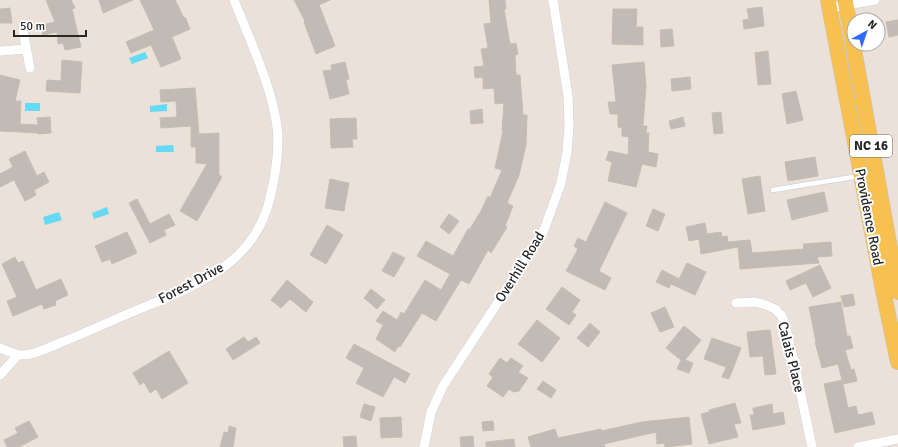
<svg xmlns="http://www.w3.org/2000/svg" width="898" height="447" font-family="Signika,sans-serif">
	<style>
		.water { fill: #64daf4 }
		.building { fill: #c2bbb5; stroke: #c6bdb2 }
		.lines { fill: none; stroke-linecap: round; stroke-linejoin: round }
		.lane-casing { stroke: #cdd3e2; stroke-width: 6 }
		.street-casing { stroke: #cdd3e2; stroke-width: 10 }
		.primary-casing { stroke: #c3c3c3; stroke-width: 16 }
		.lane { stroke: #fff; stroke-width: 4.5 }
		.street { stroke: #fff; stroke-width: 9 }
		.primary { stroke: #f7c151; stroke-width: 15 }
		.labels { text-anchor: middle; dominant-baseline: central; stroke-width: 4; stroke-linejoin: round; paint-order: stroke }
		.shield { fill: #fff; stroke: #686868; stroke-width: 1 }
		.shield-label { font-size: 13px; font-weight: bold; fill: #272727 }
		.street-label { font-size: 14px; fill: #272727; stroke: #fff }
	</style>
	<rect width="100%" height="100%" fill="#ebe1d8"/>
	<path class="water" d="M 145,52 L 148,58 L 132,64 L 129,58 Z
		M 25,103 L 40,103 L 40,111 L 25,111 Z
		M 167,104 L 167,111 L 150,112 L 150,106 Z
		M 173,145 L 174,152 L 156,152 L 156,146 Z
		M 107,207 L 109,214 L 94,219 L 92,213 Z
		M 59,212 L 62,220 L 45,225 L 43,217 Z"/>
	<path class="building" d="M 46,0 L 71,0 L 75,8 L 72,9 L 81,47 L 65,50 L 63,43 L 58,44 L 57,32 L 43,35 L 41,25 L 55,22 Z
		M 99,0 L 133,0 L 103,13 Z
		M 140,0 L 175,0 L 184,18 L 185,17 L 190,29 L 172,37 L 181,59 L 161,67 L 151,45 L 131,53 L 126,42 L 154,30 Z
		M 294,0 L 330,0 L 319,5 L 335,46 L 316,54 L 304,22 L 305,21 Z
		M 489,0 L 505,0 L 506,9 L 504,9 L 510,44 L 516,43 L 518,54 L 515,55 L 516,75 L 520,75 L 523,115 L 527,115 L 526,145 L 519,175 L 507,203 L 513,206 L 505,226 L 507,227 L 491,253 L 488,250 L 469,284 L 461,280 L 436,321 L 422,313 L 400,347 L 398,346 L 395,352 L 376,339 L 383,325 L 376,321 L 383,311 L 397,320 L 401,312 L 404,314 L 425,280 L 441,290 L 450,274 L 417,256 L 426,241 L 453,256 L 468,229 L 470,229 L 481,211 L 488,196 L 490,198 L 502,170 L 495,168 L 503,131 L 502,131 L 504,103 L 495,104 L 494,88 L 483,89 L 483,77 L 475,78 L 474,67 L 484,66 L 481,49 L 488,48 L 484,24 L 491,23 Z
		M 762,7 L 764,26 L 744,29 L 743,20 L 749,19 L 747,9 Z
		M 10,8 L 12,23 L 0,23 L 0,9 Z
		M 613,9 L 637,9 L 636,27 L 643,27 L 643,45 L 612,44 Z
		M 898,20 L 898,35 L 889,37 L 886,22 Z
		M 672,29 L 674,46 L 661,47 L 660,30 Z
		M 768,51 L 771,84 L 758,85 L 755,53 Z
		M 62,60 L 82,62 L 80,93 L 46,91 L 47,80 L 61,81 Z
		M 345,62 L 349,79 L 346,80 L 349,94 L 330,99 L 323,71 L 332,70 L 331,65 Z
		M 644,62 L 646,86 L 643,126 L 647,126 L 646,133 L 649,133 L 648,152 L 658,154 L 656,167 L 642,164 L 636,187 L 608,181 L 612,162 L 606,160 L 609,151 L 628,155 L 629,137 L 622,136 L 622,128 L 618,127 L 618,114 L 610,114 L 608,102 L 616,102 L 612,65 Z
		M 0,75 L 20,80 L 15,101 L 21,101 L 20,124 L 38,125 L 37,118 L 50,117 L 51,133 L 38,134 L 38,133 L 0,131 Z
		M 690,77 L 691,89 L 672,91 L 671,79 Z
		M 195,88 L 199,134 L 219,133 L 219,175 L 222,177 L 197,221 L 180,211 L 207,164 L 196,163 L 196,147 L 191,147 L 191,126 L 161,128 L 160,118 L 177,117 L 176,101 L 161,102 L 160,90 Z
		M 796,91 L 803,120 L 787,124 L 782,94 Z
		M 482,109 L 483,123 L 471,124 L 470,111 Z
		M 721,112 L 723,133 L 714,134 L 712,113 Z
		M 683,117 L 685,126 L 671,129 L 669,121 Z
		M 356,118 L 357,139 L 352,139 L 353,147 L 331,148 L 330,119 Z
		M 25,151 L 37,176 L 44,172 L 49,182 L 34,190 L 36,195 L 25,201 L 14,180 L 0,187 L 0,174 L 13,167 L 9,159 Z
		M 815,157 L 818,176 L 788,181 L 785,162 Z
		M 760,176 L 765,211 L 748,214 L 742,179 Z
		M 330,179 L 349,183 L 344,211 L 325,208 Z
		M 824,192 L 828,211 L 792,220 L 787,200 Z
		M 137,199 L 150,224 L 169,214 L 175,225 L 164,230 L 166,235 L 150,243 L 129,203 Z
		M 605,202 L 627,213 L 599,271 L 611,278 L 605,290 L 566,271 L 578,249 L 574,246 L 578,238 L 586,242 Z
		M 653,209 L 665,214 L 658,231 L 646,226 Z
		M 449,214 L 459,221 L 449,234 L 440,227 Z
		M 705,223 L 707,234 L 721,232 L 722,237 L 727,236 L 728,242 L 750,240 L 752,253 L 804,249 L 803,244 L 831,242 L 832,256 L 817,257 L 819,263 L 740,269 L 738,247 L 701,254 L 699,239 L 689,241 L 686,227 Z
		M 327,225 L 343,235 L 326,264 L 310,255 Z
		M 127,232 L 137,253 L 112,264 L 110,259 L 102,262 L 95,246 Z
		M 393,252 L 405,258 L 394,277 L 382,271 Z
		M 15,257 L 18,263 L 23,261 L 36,290 L 61,279 L 68,295 L 55,301 L 56,305 L 44,309 L 42,304 L 13,316 L 7,301 L 17,297 L 2,264 Z
		M 687,263 L 706,272 L 695,295 L 671,284 L 669,288 L 656,282 L 662,270 L 679,279 Z
		M 820,265 L 831,288 L 813,297 L 806,283 L 790,290 L 786,281 Z
		M 287,280 L 313,302 L 306,312 L 290,299 L 281,308 L 271,300 Z
		M 562,287 L 580,300 L 572,312 L 576,315 L 569,325 L 546,309 Z
		M 371,289 L 385,300 L 377,309 L 364,298 Z
		M 853,294 L 855,305 L 844,307 L 841,296 Z
		M 841,302 L 847,336 L 850,336 L 853,348 L 845,350 L 851,370 L 854,369 L 857,381 L 843,384 L 838,364 L 822,368 L 815,342 L 816,342 L 809,307 Z
		M 665,307 L 674,327 L 660,332 L 651,313 Z
		M 537,320 L 560,338 L 542,362 L 518,344 Z
		M 590,323 L 600,332 L 588,347 L 577,338 Z
		M 684,326 L 701,340 L 685,360 L 693,363 L 689,373 L 677,369 L 681,360 L 666,348 Z
		M 770,330 L 776,374 L 765,375 L 763,356 L 750,357 L 747,332 Z
		M 244,337 L 248,342 L 256,337 L 260,343 L 233,360 L 226,349 Z
		M 712,338 L 741,348 L 729,379 L 722,377 L 726,367 L 704,359 Z
		M 354,344 L 410,374 L 405,383 L 394,377 L 383,397 L 356,383 L 364,368 L 346,358 Z
		M 169,351 L 188,383 L 162,399 L 156,389 L 150,393 L 144,382 L 140,385 L 133,373 Z
		M 500,358 L 507,363 L 511,358 L 523,366 L 518,372 L 528,378 L 519,391 L 513,392 L 509,389 L 503,397 L 487,386 L 493,377 L 489,374 Z
		M 842,380 L 848,408 L 856,406 L 858,415 L 872,412 L 875,424 L 835,433 L 824,384 Z
		M 543,381 L 556,390 L 551,398 L 537,389 Z
		M 735,403 L 741,423 L 734,424 L 738,437 L 709,444 L 701,414 L 709,412 L 709,410 Z
		M 364,404 L 375,407 L 371,421 L 360,417 Z
		M 772,404 L 773,414 L 783,412 L 785,424 L 753,430 L 750,415 L 754,415 L 753,408 Z
		M 401,417 L 402,437 L 381,438 L 380,418 Z
		M 689,417 L 692,444 L 667,447 L 665,447 L 664,443 L 657,444 L 656,432 L 604,444 L 605,447 L 531,447 L 528,437 L 555,429 L 558,438 L 601,429 L 601,431 L 642,422 Z
		M 29,421 L 38,437 L 19,447 L 7,447 L 4,440 L 18,433 L 15,428 Z
		M 493,421 L 494,430 L 483,431 L 482,422 Z
		M 229,426 L 236,428 L 233,447 L 220,447 L 224,432 L 228,433 Z
		M 356,436 L 357,447 L 344,447 L 343,437 Z
		M 473,436 L 474,447 L 461,447 L 460,437 Z
		M 514,439 L 515,447 L 486,447 L 486,442 Z"/>
	<g class="lines">
		<g class="lane-casing">
			<path id="lane" d="M 773,190 L 859,176"/>
		</g>
		<g class="street-casing">
			<path id="street" d="M 830,8 L 875,0
				M 23,30 L 30,68
				M 0,51 L 26,49
				M 736,303 L 755,302 L 766,305 L 775,309 L 781,315 L 784,321 L 793,357 L 812,447
				M 0,348 C 7,351 15,355 23,355 C 33,355 45,349 55,345 C 75,337 96,328 116,319 C 154,302 196,289 229,263 C 250,246 264,224 270,198 C 275,178 278,158 278,138 C 276,95 250,40 234,0
				M 0,375 L 18,355
				M 424,447 L 431,412 L 443,386 L 538,241 L 544,230 L 561,183 L 567,152 L 569,126 L 568,96 L 553,0
				M 858,447 L 898,439"/>
		</g>
		<g class="primary-casing">
			<path id="primary" d="M 828,0 L 883,290 L 898,362
				M 845,0 L 898,292"/>
		</g>
		<use href="#lane" class="lane"/>
		<use href="#street" class="street"/>
		<use href="#primary" class="primary"/>
	</g>
	<g class="labels">
		<rect class="shield" x="850" y="135" width="42" height="22" rx="3"/>
		<g class="shield-label">
			<text x="871" y="146">NC 16</text>
		</g>
		<g class="street-label">
			<text transform="translate(869 217) rotate(79)">Providence Road</text>
			<text transform="translate(520 267) rotate(-58)">Overhill Road</text>
			<text transform="translate(191 283) rotate(-28)">Forest Drive</text>
			<text transform="translate(791 357) rotate(76)">Calais Place</text>
		</g>
	</g>
	<g transform="translate(866 32) rotate(40)"><circle r="19" fill="#ffffff" stroke="#a9a9a9"/>
	<path d="M0-3L7 15L0 10L-7 15Z" fill="#316aff"/>
	<text y="-6" font-size="11" font-weight="bold" text-anchor="middle" fill="#272727">N</text>
	</g>
	<path d="M14 30v6h72v-6" fill="none" stroke="#272727" stroke-width="2"/>
	<text x="20" y="30" font-size="12" fill="#272727" stroke="#ffffff" stroke-width="3" paint-order="stroke">50 m</text>
</svg>
